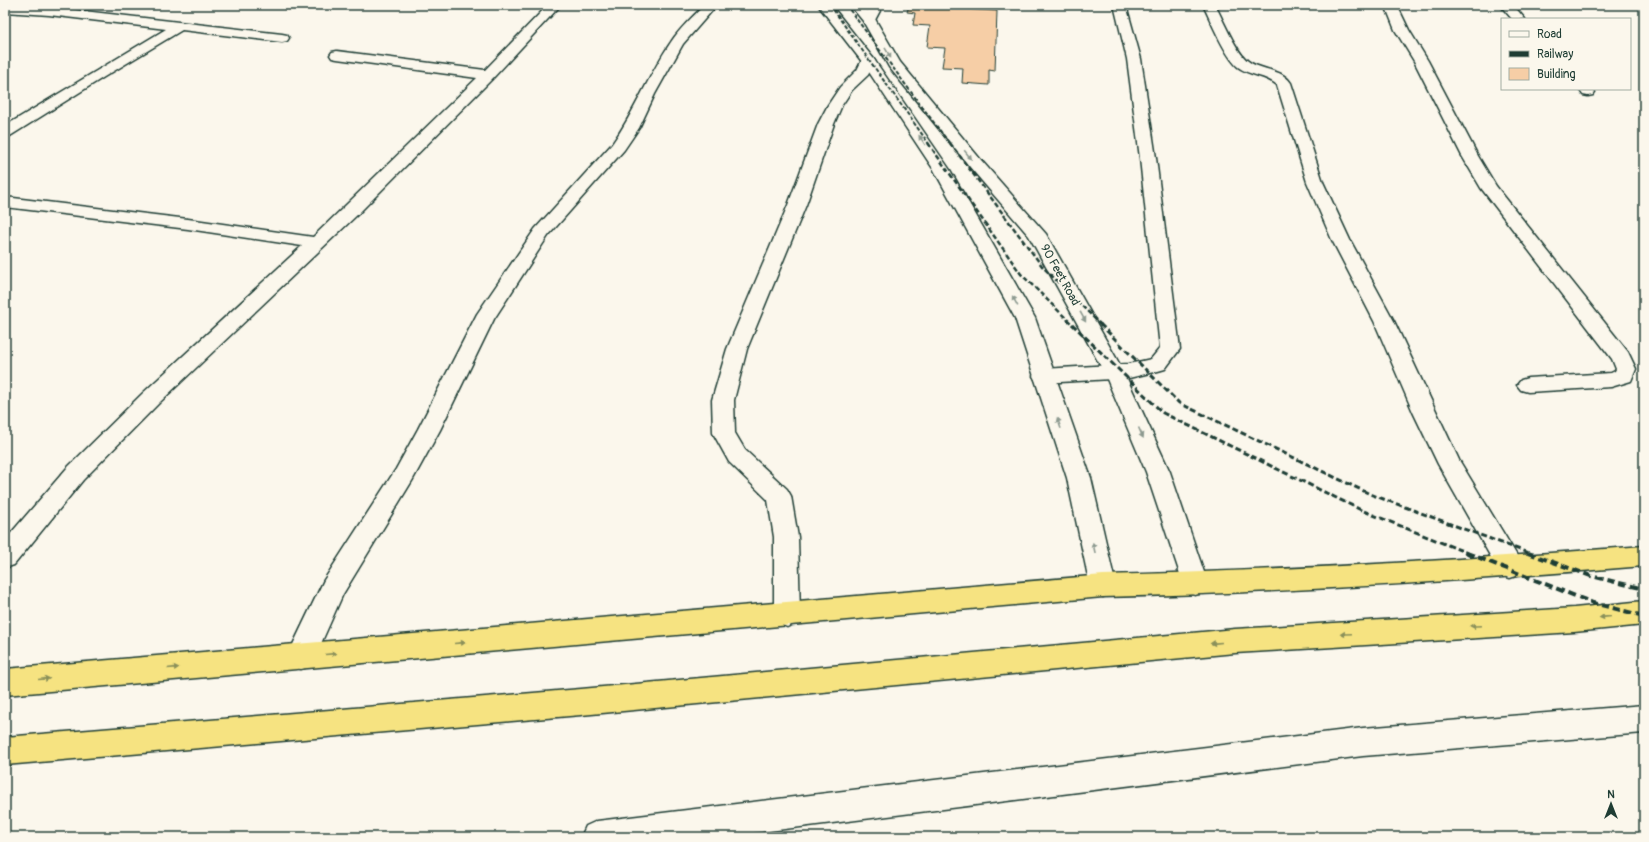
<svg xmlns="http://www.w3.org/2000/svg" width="1649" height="842" font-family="Pangolin,sans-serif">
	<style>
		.building { fill: #f6cea6; stroke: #1f3d34 }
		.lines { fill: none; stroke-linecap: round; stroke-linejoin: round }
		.street-casing { stroke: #1f3d34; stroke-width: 3 }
		.secondary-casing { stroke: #1f3d34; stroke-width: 3 }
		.highway-casing { stroke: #1f3d34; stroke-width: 3 }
		.street { fill: #fbf7ec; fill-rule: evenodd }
		.secondary { fill: #fbf7ec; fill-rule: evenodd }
		.highway { fill: #f6e381; fill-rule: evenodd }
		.rail-far3 { stroke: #1f3d34; stroke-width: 2; stroke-dasharray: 4 2; stroke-linecap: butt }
		.rail-far2 { stroke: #1f3d34; stroke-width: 2.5; stroke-dasharray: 5 2.5; stroke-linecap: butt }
		.rail-far1 { stroke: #1f3d34; stroke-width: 3; stroke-dasharray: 6 3; stroke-linecap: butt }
		.rail { stroke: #1f3d34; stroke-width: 4; stroke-dasharray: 8 4; stroke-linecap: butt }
		.oneway { fill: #8d9a90 }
		.oneway2 { fill: #8a905a }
		.labels { text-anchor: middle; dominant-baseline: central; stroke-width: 3.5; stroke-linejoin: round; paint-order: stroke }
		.street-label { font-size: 12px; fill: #1f3d34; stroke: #fbf7ec }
	</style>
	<rect width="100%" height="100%" fill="#fbf7ec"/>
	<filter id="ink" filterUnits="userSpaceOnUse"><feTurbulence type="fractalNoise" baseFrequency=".025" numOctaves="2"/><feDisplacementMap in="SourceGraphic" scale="8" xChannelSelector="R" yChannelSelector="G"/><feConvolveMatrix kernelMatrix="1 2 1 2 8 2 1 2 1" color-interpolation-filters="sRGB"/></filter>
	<g filter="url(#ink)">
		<path class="building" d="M 909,6 L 997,11 L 995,71 L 989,70 L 989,85 L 962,83 L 963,68 L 942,67 L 945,48 L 927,47 L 930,26 L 913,25 L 915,13 L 907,12 Z"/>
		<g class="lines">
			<g class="street-casing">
				<path id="street" d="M 5,5 L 49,7 L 282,34 L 287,35 L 289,38 L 287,41 L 282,42 L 182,30 L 104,77 L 10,136 L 5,138 L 5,126 L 166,29 L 49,15 L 5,12 Z
					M 548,5 L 561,5 L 493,78 L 357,215 L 159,403 L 83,480 L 14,565 L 5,568 L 5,540 L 67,468 L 143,393 L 302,246 L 188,229 L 5,207 L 5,197 L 188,219 L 313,237 L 477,78 L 337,59 L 332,58 L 330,55 L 332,52 L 337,51 L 485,70 Z
					M 704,5 L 717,5 L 683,44 L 655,94 L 639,128 L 624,150 L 548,236 L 494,319 L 440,430 L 412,481 L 343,594 L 311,666 L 301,669 L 291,666 L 287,657 L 324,580 L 396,469 L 418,429 L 477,314 L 535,229 L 612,144 C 635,112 649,74 671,42 C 680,28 693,17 704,5 Z
					M 871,5 L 883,5 L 874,22 L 864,22 L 863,19 Z
					M 1114,5 L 1126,5 L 1141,59 L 1156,158 L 1180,349 L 1165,369 L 1158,371 L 1129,378 L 1043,383 L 1036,381 L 1033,376 L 1036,371 L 1043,369 L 1129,364 L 1151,359 L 1160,348 L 1140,158 L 1127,59 Z
					M 1203,5 L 1215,5 C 1223,19 1236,52 1248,61 C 1261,71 1281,68 1291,83 L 1323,182 L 1350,240 L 1394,321 L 1459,460 L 1519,559 L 1523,567 L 1519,575 L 1510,578 L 1501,575 L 1438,464 L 1413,412 L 1374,321 L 1332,240 L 1307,182 L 1277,85 C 1266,75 1250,76 1238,67 C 1225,56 1211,21 1203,5 Z
					M 1385,5 L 1397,5 L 1409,30 L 1428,61 L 1478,156 L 1496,186 L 1628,352 L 1636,369 L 1631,381 L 1611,387 L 1528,392 L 1521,390 L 1517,385 L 1521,380 L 1528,378 L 1611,373 L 1615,371 L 1616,369 L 1612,359 L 1481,188 L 1462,156 L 1414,61 L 1395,30 Z
					M 1500,5 L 1513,5 L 1525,19 L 1512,19 Z
					M 868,57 L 873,58 L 875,61 L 868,75 L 852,90 L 842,105 L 834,124 L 806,205 L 747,349 L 734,400 L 735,433 L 745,450 L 787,489 L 791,496 L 798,537 L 800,615 L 796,623 L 787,627 L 778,623 L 774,615 L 774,537 L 768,500 L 729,462 L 713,433 L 712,400 L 727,349 L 788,205 L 818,124 L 828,105 L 840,87 L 857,70 L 863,58 Z
					M 1579,89 L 1593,89 L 1595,92 L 1593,95 L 1588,96 L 1583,95 Z"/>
			</g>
			<g class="secondary-casing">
				<path id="secondary" d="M 818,5 L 831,5 L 873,58 L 950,170 L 1035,318 L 1091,478 L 1116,586 L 1112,594 L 1103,597 L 1094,594 L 1090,586 L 1067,478 L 1015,318 L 934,170 L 863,63 Z
					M 850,5 L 863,5 L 875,19 L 900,62 L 981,160 L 1046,234 L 1124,372 L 1170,472 L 1208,584 L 1204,592 L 1195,595 L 1186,592 L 1146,472 L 1104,372 L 1029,236 L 969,166 L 889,67 L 863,21 Z
					M 1644,705 L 1644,733 L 1363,756 L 722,837 L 581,837 L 586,826 L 597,821 L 1363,728 Z"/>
			</g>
			<g class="highway-casing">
				<path id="highway" d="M 1644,546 L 1644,566 C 1464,581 1284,593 1103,597 L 5,695 L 5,669 L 1103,575 C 1284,571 1464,560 1644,546 Z
					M 1644,601 L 1644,625 L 1574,632 L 1235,653 L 581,715 L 5,765 L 5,737 L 581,689 L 1235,629 L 1574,608 Z"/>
			</g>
			<use href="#street" class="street"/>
			<use href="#secondary" class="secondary"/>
			<use href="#highway" class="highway"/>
			<path class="rail-far3" d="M 830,5 L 929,144
				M 846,5 L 950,144"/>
			<path class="rail-far2" d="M 928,143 L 1021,274 L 1073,325
				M 950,143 L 1042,266 L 1101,325"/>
			<path class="rail-far1" d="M 1072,324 L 1163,413 L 1361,510 L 1470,554
				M 1100,324 L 1179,403 L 1370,494 L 1531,554"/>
			<path class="rail" d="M 1467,553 L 1593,603 L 1644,616
				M 1528,553 L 1591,576 L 1644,589"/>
		</g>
		<defs><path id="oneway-solid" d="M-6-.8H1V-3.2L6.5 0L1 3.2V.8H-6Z"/></defs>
		<g class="oneway">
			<use href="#oneway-solid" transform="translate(888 53) rotate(60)"/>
			<use href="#oneway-solid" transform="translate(922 140) rotate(-124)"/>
			<use href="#oneway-solid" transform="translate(968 155) rotate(51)"/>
			<use href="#oneway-solid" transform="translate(1015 301) rotate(-118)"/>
			<use href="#oneway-solid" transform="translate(1083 317) rotate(61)"/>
			<use href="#oneway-solid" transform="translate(1059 423) rotate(-109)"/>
			<use href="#oneway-solid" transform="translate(1141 433) rotate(66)"/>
			<use href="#oneway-solid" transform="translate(1094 548) rotate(-102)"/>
		</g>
		<g class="oneway2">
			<use href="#oneway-solid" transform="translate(1605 617) rotate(174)"/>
			<use href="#oneway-solid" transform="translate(1476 626) rotate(177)"/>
			<use href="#oneway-solid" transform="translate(1346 634) rotate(177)"/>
			<use href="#oneway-solid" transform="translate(460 643) rotate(-5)"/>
			<use href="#oneway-solid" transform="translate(1216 643) rotate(175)"/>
			<use href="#oneway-solid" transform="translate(331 654) rotate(-5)"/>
			<use href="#oneway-solid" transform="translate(173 668) rotate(-5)"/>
			<use href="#oneway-solid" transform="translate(44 679) rotate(-5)"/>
		</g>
	</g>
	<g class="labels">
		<g class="street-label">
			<text transform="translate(1060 275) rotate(61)">90 Feet Road</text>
		</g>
	</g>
	<rect width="1649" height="842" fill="none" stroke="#fbf7ec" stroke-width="20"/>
	<rect x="10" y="10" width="1629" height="822" fill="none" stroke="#1f3d34" stroke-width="1.5" filter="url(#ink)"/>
	<rect x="1501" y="18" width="130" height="72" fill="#fbf7ec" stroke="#a3ada2"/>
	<rect x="1509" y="31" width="20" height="6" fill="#fbf7ec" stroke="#a3ada2"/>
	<text x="1537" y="38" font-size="12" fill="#1f3d34">Road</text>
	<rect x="1509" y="51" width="20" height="6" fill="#1f3d34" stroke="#a3ada2"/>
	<text x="1537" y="58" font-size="12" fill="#1f3d34">Railway</text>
	<rect x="1509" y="68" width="20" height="12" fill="#f6cea6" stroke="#a3ada2"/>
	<text x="1537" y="78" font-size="12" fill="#1f3d34">Building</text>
	<g transform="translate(1611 804)" stroke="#fbf7ec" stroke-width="3" paint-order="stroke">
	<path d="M0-3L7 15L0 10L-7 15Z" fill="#1f3d34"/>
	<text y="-6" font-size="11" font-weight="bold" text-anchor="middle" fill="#1f3d34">N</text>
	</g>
</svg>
